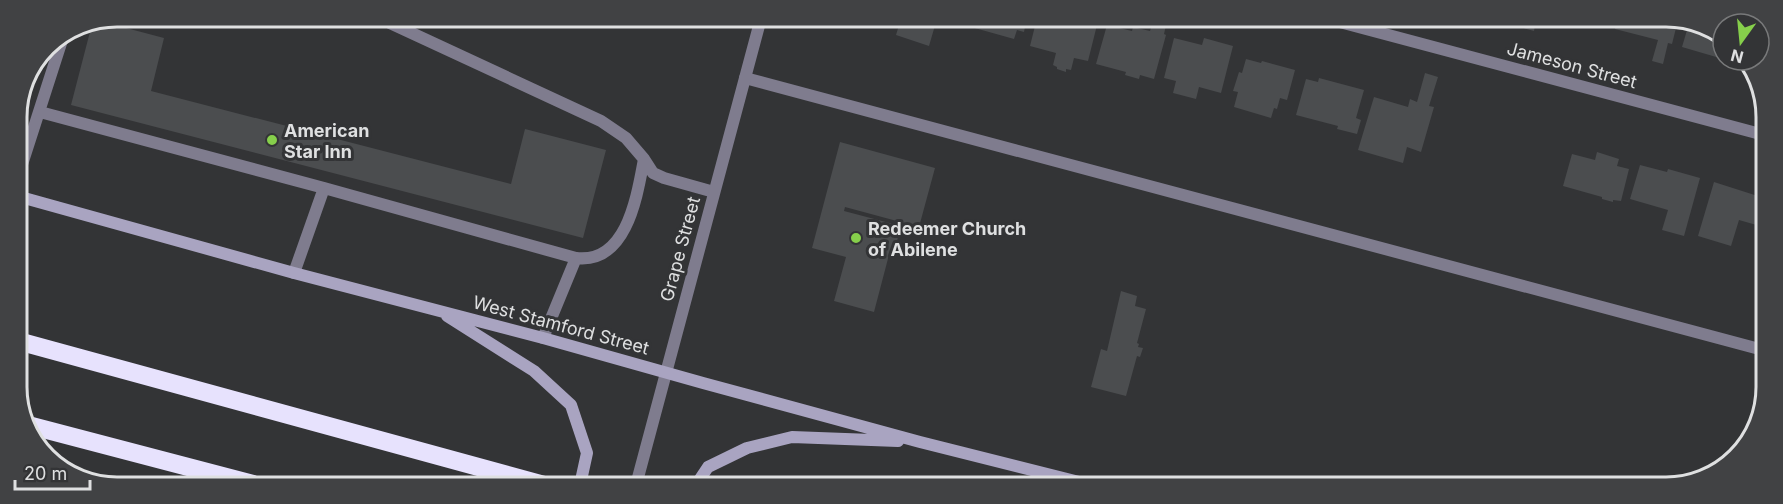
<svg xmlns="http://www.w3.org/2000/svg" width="1783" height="504" font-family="Inter,sans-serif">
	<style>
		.building { fill: #4b4d4f }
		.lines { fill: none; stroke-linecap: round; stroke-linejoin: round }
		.service { stroke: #7f7c8e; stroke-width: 12 }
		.minor { stroke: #7f7c8e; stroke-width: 12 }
		.tertiary { stroke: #7f7c8e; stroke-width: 12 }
		.secondary { stroke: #a9a4c1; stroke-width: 12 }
		.motorway { stroke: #e7e2fd; stroke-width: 18 }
		.poi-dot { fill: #86cf4b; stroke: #333436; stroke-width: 2 }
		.labels { text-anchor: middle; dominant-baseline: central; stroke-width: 6; stroke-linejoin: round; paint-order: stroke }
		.street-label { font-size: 18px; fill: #dfe0e1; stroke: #333436 }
		.poi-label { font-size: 18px; font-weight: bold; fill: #dfe0e1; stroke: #333436; text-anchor: start }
		.rim { fill: none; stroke: #dfe0e1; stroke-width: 3 }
	</style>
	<rect width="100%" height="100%" fill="#333436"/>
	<path class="building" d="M 1522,20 L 1536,20 L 1534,31 L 1520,27 Z
		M 1617,20 L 1678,20 L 1672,44 L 1668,43 L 1663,64 L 1652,61 L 1658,40 L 1615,29 Z
		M 1690,20 L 1723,38 L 1723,59 L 1682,47 Z
		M 1098,21 L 1088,61 L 1074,58 L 1071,70 L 1066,69 L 1066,72 L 1057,69 L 1057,67 L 1053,65 L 1056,53 L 1030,46 L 1036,22 Z
		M 1153,21 L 1167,21 L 1164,34 L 1166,35 L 1154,79 L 1140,75 L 1139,79 L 1125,75 L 1126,72 L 1096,64 L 1107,25 L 1132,31 L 1133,27 L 1150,31 Z
		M 900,22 L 936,22 L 929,46 L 896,35 Z
		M 965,22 L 1026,22 L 1024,32 L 1017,30 L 1014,39 L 964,25 Z
		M 92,24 L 111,24 L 164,38 L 151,91 L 511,184 L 525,129 L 606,150 L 583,238 L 71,105 Z
		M 1174,38 L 1202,45 L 1204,38 L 1233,46 L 1221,93 L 1199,87 L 1196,99 L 1173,93 L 1176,81 L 1164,78 Z
		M 1246,59 L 1261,63 L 1262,61 L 1295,70 L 1287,100 L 1280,98 L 1277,109 L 1274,108 L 1271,118 L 1234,107 L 1238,92 L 1233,91 L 1239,72 L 1242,73 Z
		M 1425,73 L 1438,77 L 1429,106 L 1434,107 L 1421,152 L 1407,147 L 1403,163 L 1358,150 L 1374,97 L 1408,107 L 1410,99 L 1417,102 Z
		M 1319,78 L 1364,90 L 1356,118 L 1361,120 L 1357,134 L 1337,129 L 1338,126 L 1296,115 L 1306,79 L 1318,82 Z
		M 840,142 L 935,168 L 919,227 L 845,207 L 844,211 L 901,226 L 894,252 L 890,251 L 874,312 L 834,301 L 846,257 L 812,248 Z
		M 1597,152 L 1619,159 L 1617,166 L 1629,169 L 1621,201 L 1613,200 L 1613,202 L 1602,199 L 1602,197 L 1563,186 L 1572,154 L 1595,160 Z
		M 1640,165 L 1667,172 L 1668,169 L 1700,178 L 1684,236 L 1662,230 L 1668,210 L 1630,199 Z
		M 1714,182 L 1764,198 L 1764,214 L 1760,226 L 1739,220 L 1731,246 L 1698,236 Z
		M 1121,291 L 1137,296 L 1135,306 L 1146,309 L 1137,343 L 1139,344 L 1138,347 L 1143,348 L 1140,357 L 1137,356 L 1126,396 L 1091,387 L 1101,349 L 1107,351 Z"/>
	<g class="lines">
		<path class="service" d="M 390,23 L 601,121 L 626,138 L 644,159 L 653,173 L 664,178 L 714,192
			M 745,78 L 1763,350
			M 40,112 L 324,188 L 576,258 C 627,264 637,196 644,159
			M 17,180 L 64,34
			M 294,273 L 324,188
			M 543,338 L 576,258"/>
		<path class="minor" d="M 1336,21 L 1764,135"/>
		<path class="tertiary" d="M 636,485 L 760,22"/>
		<path class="secondary" d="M 17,196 L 294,273 L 543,338 L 703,383 L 920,442 L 1095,486
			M 447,316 L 534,371 L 571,405 L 587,453 L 580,485
			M 696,485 L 708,467 L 747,448 L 792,437 L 898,441"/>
		<path class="motorway" d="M 18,341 L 544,485
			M 28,425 L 253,484"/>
	</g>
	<g class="poi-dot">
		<circle cx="272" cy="140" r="6"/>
		<circle cx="856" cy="238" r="6"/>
	</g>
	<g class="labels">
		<g class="street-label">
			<text transform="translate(1572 65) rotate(15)">Jameson Street</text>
			<text transform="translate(680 249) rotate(-75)">Grape Street</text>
			<text transform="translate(561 325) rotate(15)">West Stamford Street</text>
		</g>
		<g class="poi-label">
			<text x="284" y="130">American<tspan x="284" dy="21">Star Inn</tspan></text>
			<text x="868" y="228">Redeemer Church<tspan x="868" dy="21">of Abilene</tspan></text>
		</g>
	</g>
	<path d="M0 0H1783V504H0ZM117 27H1666A90 90 0 0 1 1756 117V387A90 90 0 0 1 1666 477H117A90 90 0 0 1 27 387V117A90 90 0 0 1 117 27Z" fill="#414244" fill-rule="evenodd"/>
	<path class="rim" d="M117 27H1666A90 90 0 0 1 1756 117V387A90 90 0 0 1 1666 477H117A90 90 0 0 1 27 387V117A90 90 0 0 1 117 27Z"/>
	<g transform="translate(1741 42) rotate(195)"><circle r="28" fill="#333436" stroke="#78797a" stroke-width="1.5"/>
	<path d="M0-4.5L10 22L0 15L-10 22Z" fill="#86cf4b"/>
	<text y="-9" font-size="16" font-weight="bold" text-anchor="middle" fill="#dfe0e1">N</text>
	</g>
	<path d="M15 480v9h75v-9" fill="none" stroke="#dfe0e1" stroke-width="3"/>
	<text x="24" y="480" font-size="18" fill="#dfe0e1" stroke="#333436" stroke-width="4.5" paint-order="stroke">20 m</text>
</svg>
